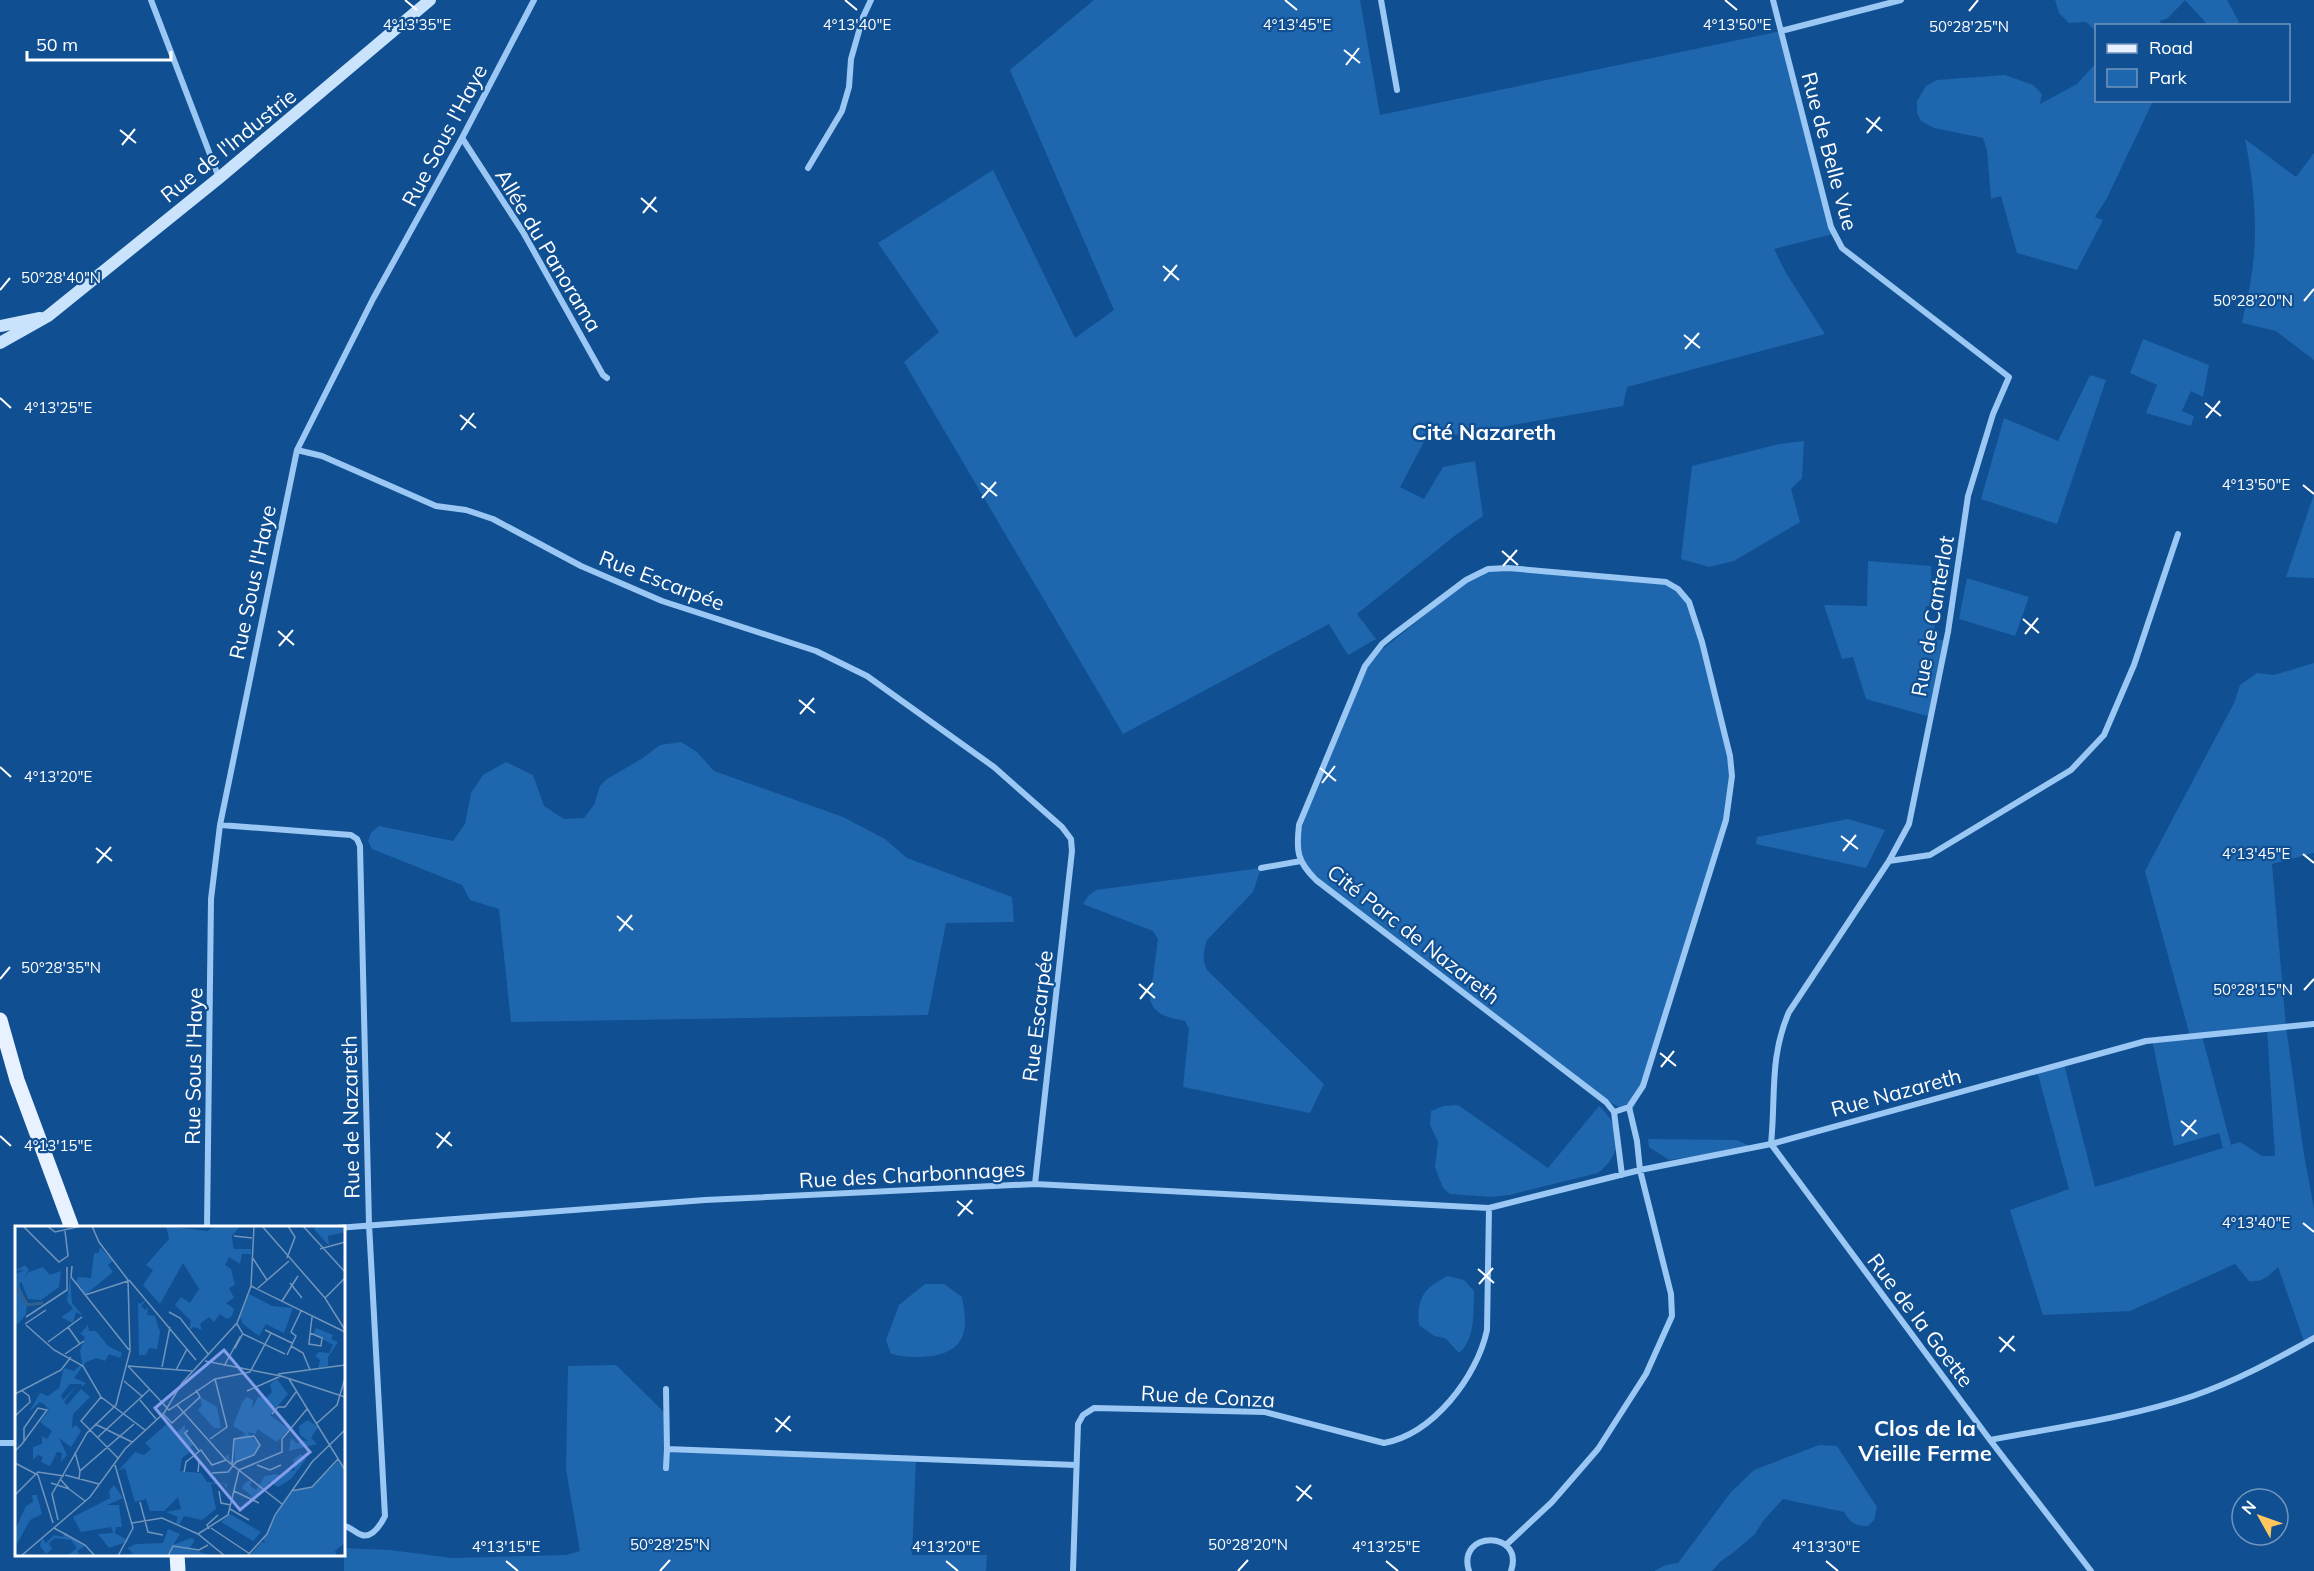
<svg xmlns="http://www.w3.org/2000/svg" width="2314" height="1571" font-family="Mulish,sans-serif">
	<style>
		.green { fill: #1e67ae; fill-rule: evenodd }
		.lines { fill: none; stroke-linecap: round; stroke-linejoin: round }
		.street { stroke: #9ac7f3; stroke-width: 6 }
		.secondary { stroke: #cae3fd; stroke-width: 12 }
		.primary { stroke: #e7f1ff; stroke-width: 15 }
		.ticks { fill: none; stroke: #fff; stroke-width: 2 }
		.labels { text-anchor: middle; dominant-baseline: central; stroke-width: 4.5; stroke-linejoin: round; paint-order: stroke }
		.street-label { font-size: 21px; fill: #fff; stroke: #104f91 }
		.neighbourhood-label { font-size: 22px; font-weight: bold; fill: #fff; stroke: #104f91 }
		.inset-river { fill: none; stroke: #326191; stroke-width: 3 }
		.inset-road { fill: none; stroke: #7095bd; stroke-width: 1.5 }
		.view { fill: #839eea; fill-opacity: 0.15; stroke: #839eea; stroke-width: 3 }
		.inset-edge { fill: none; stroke: #fff; stroke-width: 3 }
		.ticks-label { font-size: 15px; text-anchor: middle; fill: #fff; stroke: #104f91; stroke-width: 4.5; stroke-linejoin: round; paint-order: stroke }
	</style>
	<rect width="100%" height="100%" fill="#104f91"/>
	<path class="green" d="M 1094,0 L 1360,0 L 1380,115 L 1781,31 L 1833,234 L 1774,249 L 1786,273 L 1825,334 L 1627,387 L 1623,406 L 1425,440 L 1400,487 L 1424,499 L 1443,467 L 1475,461 L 1483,516 L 1457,534 L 1357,614 L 1376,639 L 1348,655 L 1329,624 L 1123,734 L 904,362 L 939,332 L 878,243 L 993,170 L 1075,338 L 1114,310 L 1010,70 Z
		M 2055,0 L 2227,0 L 2239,22 L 2237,25 L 2208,25 L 2185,0 L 2168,18 L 2159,21 L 2163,25 L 2096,26 L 2096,31 L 2086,22 L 2069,23 L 2059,13 Z
		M 2096,63 L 2096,100 L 2153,101 L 2107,198 L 2095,217 L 2103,220 L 2077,270 L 2017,253 L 2001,196 L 1991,199 L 1987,150 L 1983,138 L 1934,128 L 1921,121 L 1917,113 L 1917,101 L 1926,86 L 1937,80 L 2005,75 L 2033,85 L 2042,94 L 2040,104 L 2077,84 Z
		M 2245,139 L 2296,177 L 2314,153 L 2314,360 L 2276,331 L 2242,323 C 2246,303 2251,284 2253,264 C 2258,222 2253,180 2245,139 Z
		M 2143,339 L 2209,365 L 2203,397 L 2191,391 L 2182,411 L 2194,416 L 2191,426 L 2146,413 L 2157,385 L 2130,373 Z
		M 2090,375 L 2106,380 L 2057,524 L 1981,499 L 2004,418 L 2058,441 Z
		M 1804,441 L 1802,478 L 1791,489 L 1800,522 L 1734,561 L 1709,567 L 1681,559 L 1692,466 L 1779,444 Z
		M 2314,494 L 2314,578 L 2286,577 Z
		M 1868,561 L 1931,566 L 1932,606 L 1926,606 L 1925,618 L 1936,620 L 1932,638 L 1946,641 L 1931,717 L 1866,699 L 1853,657 L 1842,659 L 1824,605 L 1867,606 Z
		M 1491,566 L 1656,580 L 1679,587 L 1690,605 L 1733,777 L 1731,804 L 1639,1097 L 1631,1114 L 1604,1099 L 1316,883 C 1298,868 1295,860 1298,837 L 1357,684 L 1374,656 L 1476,574 Z
		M 1967,578 L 2029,597 L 2015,636 L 1959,619 Z
		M 2314,663 L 2314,853 L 2272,864 L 2286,1027 L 2304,1155 L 2314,1208 L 2314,1338 L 2305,1344 L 2278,1267 C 2269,1276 2262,1283 2249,1281 L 2235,1264 L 2130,1311 L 2043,1315 L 2010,1210 L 2069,1189 L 2037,1071 L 2064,1064 L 2095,1187 L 2223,1148 L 2219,1133 L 2174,1146 L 2152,1040 L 2190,1036 L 2145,871 L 2234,703 L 2240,685 L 2257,673 L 2274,675 ZM 2267,1029 L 2275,1156 L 2262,1156 L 2240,1142 L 2231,1145 L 2202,1036 Z
		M 681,742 L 697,752 L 714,771 L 843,817 L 885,839 L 907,858 L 1012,897 L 1014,922 L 946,923 L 928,1015 L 511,1022 L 499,909 L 470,900 L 462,885 L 372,849 L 368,841 L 371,833 L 379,826 L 453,841 L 465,824 L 471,793 L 483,775 L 506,762 L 533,775 L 544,806 L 564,819 L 584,818 L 594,805 L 600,786 L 607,779 L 643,758 L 660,745 Z
		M 1848,819 L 1885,830 L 1866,868 L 1756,844 L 1757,837 Z
		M 1261,868 L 1253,892 L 1207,940 C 1203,952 1202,959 1207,970 L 1324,1084 L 1310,1113 L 1183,1087 L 1189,1029 L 1185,1021 C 1169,1017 1156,1017 1150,1000 L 1158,939 L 1153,931 L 1083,904 L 1088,896 L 1096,890 Z
		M 1458,1105 L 1548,1168 L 1599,1106 C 1622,1127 1624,1153 1598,1173 L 1509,1195 L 1492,1197 L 1450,1194 L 1443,1188 L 1435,1167 L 1438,1142 L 1430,1125 L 1431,1111 L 1444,1106 Z
		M 1648,1139 L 1737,1140 L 1754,1148 L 1669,1160 L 1649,1147 Z
		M 1448,1276 L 1464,1280 L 1474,1291 C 1473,1311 1476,1339 1459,1353 L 1445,1338 L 1434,1336 L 1419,1325 C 1416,1298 1425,1287 1448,1276 Z
		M 925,1284 L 944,1284 L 962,1297 C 964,1310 967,1322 963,1335 C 954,1361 912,1359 891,1354 L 886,1340 L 899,1305 Z
		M 616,1365 L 667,1415 L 667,1449 L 916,1458 L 912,1555 L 987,1555 L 986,1571 L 344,1571 L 344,1548 L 390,1550 L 452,1558 L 566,1555 L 580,1551 L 566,1469 L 568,1366 Z
		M 1819,1445 L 1837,1446 L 1877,1507 L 1874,1520 L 1868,1526 C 1856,1526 1850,1523 1844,1512 L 1783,1499 L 1763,1521 L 1755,1534 L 1734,1552 L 1721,1561 L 1712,1571 L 1654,1571 L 1666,1565 L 1678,1563 L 1731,1492 L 1754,1470 Z"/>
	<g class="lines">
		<path class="street" d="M 151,0 L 219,178
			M 1381,0 L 1397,90
			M 1781,31 L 1901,0
			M 462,138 L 523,232 L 603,375 L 607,378
			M 808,168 L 842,111 L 849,87 L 851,59 L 863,17 L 871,0
			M 297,450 L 322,456 L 436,506 L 466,510 L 493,519 L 581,566 L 662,601 L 816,651 L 867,676 L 994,767 L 1062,827 L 1071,839 L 1072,851 L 1035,1184
			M 220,825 L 351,835 L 357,839 L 360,846 L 369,1224 L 385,1516 C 381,1524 373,1538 362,1535 C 354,1533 352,1527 344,1526
			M 1889,861 L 1930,855 L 2071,770 L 2104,735 L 2134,665 L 2178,534
			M 1261,868 L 1301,861
			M 1614,1112 L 1629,1107 L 1643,1086 L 1726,820 L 1732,776 L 1730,756 L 1702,642 L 1689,602 L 1678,589 L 1666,582 L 1508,568 L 1488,569 L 1466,580 L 1393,635 L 1382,644 L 1365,666 L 1299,825 C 1296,851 1297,861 1316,880 L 1606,1102 L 1614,1112 L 1622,1175
			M 1771,1144 C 1776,1096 1769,1058 1789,1012 L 1889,861 L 1909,824 L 1948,632 L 1968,496 L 1993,414 L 2009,377 L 1842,248 L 1831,227 L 1773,0
			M 1771,1144 L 1990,1440 L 2091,1571
			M 207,1228 L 211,899 L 220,825 L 297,450 L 373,299 L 462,138 L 534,0
			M 337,1228 L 705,1200 L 1035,1184 L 1489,1208 L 1640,1170 L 1771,1144 L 2146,1041 L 2314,1024
			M 666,1389 L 667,1449 L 1076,1465
			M 1990,1440 C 2058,1427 2128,1418 2193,1396 C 2236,1381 2275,1360 2314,1338
			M 0,1443 L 16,1443
			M 666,1468 L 667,1449
			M 1506,1545 L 1552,1502 L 1598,1449 L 1646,1374 L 1672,1316 L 1671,1294 L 1640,1170 L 1637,1141 L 1629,1107
			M 1073,1571 L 1078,1424 L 1083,1415 L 1094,1408 L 1265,1412 L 1384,1443 C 1433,1434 1477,1377 1487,1330 L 1489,1208
			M 1469,1571 C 1456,1530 1525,1530 1511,1571"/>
		<path class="secondary" d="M 0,326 L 40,318
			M 0,343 L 48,316 L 219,178 L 430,0"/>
		<path class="primary" d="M 0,1020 L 17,1080 L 72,1228
			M 177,1554 L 178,1571"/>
	</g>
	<path class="ticks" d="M 405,0 L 417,10M 845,0 L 857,10M 1285,0 L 1297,10M 1725,0 L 1737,10M 1969,11 L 1978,0M 1344,50 L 1360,63M 1346,65 L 1359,48M 1866,118 L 1882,131M 120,130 L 136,143M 1867,133 L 1880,117M 122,145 L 135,129M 641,198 L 657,212M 643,213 L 656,197M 1163,266 L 1179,280M 1164,281 L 1177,265M 0,290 L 10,278M 2304,301 L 2314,289M 1684,335 L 1700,348M 1685,349 L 1699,333M 0,398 L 11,408M 2205,403 L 2221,416M 460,415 L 476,428M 2206,418 L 2220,401M 461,430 L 474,413M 981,483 L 997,496M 2303,485 L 2314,494M 982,498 L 996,482M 1502,551 L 1518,565M 1503,566 L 1517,550M 2023,619 L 2039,633M 278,631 L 294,645M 2025,634 L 2038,618M 279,646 L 293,630M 799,700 L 815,713M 800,714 L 814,698M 0,767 L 11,777M 1320,768 L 1336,781M 1322,783 L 1335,766M 1841,836 L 1858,849M 96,848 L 112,861M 1843,851 L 1856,835M 2303,854 L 2314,863M 97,863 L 111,847M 617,916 L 633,930M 619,931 L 632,915M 0,979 L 10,967M 1139,984 L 1155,998M 2304,990 L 2314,979M 1140,999 L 1153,983M 1660,1053 L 1676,1066M 1661,1067 L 1674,1051M 2181,1121 L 2197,1134M 436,1133 L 452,1146M 0,1136 L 11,1146M 2182,1136 L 2196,1120M 437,1148 L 450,1132M 957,1201 L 973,1214M 958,1216 L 972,1200M 2303,1223 L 2314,1232M 1478,1269 L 1494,1283M 1479,1284 L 1493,1268M 1999,1337 L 2015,1351M 2000,1352 L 2014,1336M 775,1418 L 791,1431M 776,1432 L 790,1416M 1296,1486 L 1312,1499M 1297,1501 L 1311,1485M 506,1561 L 518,1571M 946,1561 L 958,1571M 1386,1561 L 1398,1571M 1826,1561 L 1838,1571M 660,1571 L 670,1560M 1238,1571 L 1248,1560"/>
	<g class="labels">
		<g class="street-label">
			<text transform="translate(444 135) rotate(-62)">Rue Sous l'Haye</text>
			<text transform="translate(228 145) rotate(-39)">Rue de l'Industrie</text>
			<text transform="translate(1830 151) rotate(75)">Rue de Belle Vue</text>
			<text transform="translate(549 250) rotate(59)">Allée du Panorama</text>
			<text transform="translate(662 580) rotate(21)">Rue Escarpée</text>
			<text transform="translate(252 582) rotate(-78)">Rue Sous l'Haye</text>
			<text transform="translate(1932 616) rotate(-80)">Rue de Canterlot</text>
			<text transform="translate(1414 934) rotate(38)">Cité Parc de Nazareth</text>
			<text transform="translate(1037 1016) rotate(-83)">Rue Escarpée</text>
			<text transform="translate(193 1066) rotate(-89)">Rue Sous l'Haye</text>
			<text transform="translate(1896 1092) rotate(-15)">Rue Nazareth</text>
			<text transform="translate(350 1117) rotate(-91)">Rue de Nazareth</text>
			<text transform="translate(912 1174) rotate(-3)">Rue des Charbonnages</text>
			<text transform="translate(1921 1320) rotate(53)">Rue de la Goette</text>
			<text transform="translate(1208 1396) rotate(3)">Rue de Conza</text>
		</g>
		<g class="neighbourhood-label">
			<text x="1484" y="432">Cité Nazareth</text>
			<text x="1925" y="1428">Clos de la<tspan x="1925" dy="25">Vieille Ferme</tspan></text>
		</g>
	</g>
	<g transform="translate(15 1226)">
		<rect width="330" height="330" fill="#104f91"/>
		<path d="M 151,0 L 193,5 L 198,0 L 225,0 L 217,10 L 218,20 L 219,23 L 236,23 L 236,28 L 227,28 L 225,38 L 214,31 L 210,39 L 216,43 L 220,59 L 214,62 L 219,72 L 211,77 L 219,83 L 217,90 L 212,93 L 205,88 L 199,96 L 194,91 L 185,98 L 187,104 L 179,101 L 174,104 L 176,95 L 160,79 L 166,71 L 175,77 L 184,63 L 168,37 L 145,78 L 128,59 L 138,44 L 131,39 L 154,13 ZM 303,0 L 330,0 L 330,6 L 313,10 L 314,20 L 299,3 ZM 85,21 L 98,35 L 93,39 L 98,46 L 70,69 L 61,56 L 63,51 L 76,52 L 79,27 L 84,27 ZM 10,39 L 14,44 L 4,59 L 12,77 L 11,88 L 3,98 L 0,96 L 0,48 L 10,44 L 0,45 ZM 28,41 L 35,49 L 46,45 L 44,61 L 26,74 L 13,73 L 6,55 L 14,46 ZM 55,50 L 57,77 L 68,90 L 61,86 L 58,97 L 46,91 L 58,83 L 52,75 ZM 234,68 L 257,80 L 278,82 L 269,107 L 251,98 L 244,110 L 228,98 L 225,91 ZM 132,73 L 126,80 L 130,84 L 133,81 L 132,89 L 140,90 L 145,106 L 142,123 L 134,122 L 131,129 L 124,129 L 123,76 L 125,78 ZM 73,99 L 74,105 L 81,105 L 93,120 L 107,127 L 105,132 L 94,128 L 90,135 L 82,132 L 71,136 L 59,152 L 71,157 L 67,161 L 66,158 L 55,158 L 46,169 L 48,174 L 61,160 L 49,176 L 52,179 L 66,163 L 75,171 L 58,188 L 57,202 L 61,199 L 66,205 L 56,221 L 44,212 L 52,229 L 46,236 L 47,227 L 42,226 L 35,240 L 26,236 L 28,231 L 23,229 L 18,234 L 18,221 L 27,218 L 27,210 L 32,213 L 37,205 L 25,196 L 34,184 L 29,178 L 25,176 L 14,186 L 25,167 L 33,170 L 44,162 L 49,142 L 59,145 L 67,137 L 65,125 L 70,111 L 62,105 L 66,107 ZM 301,102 L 318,109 L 316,113 L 323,116 L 313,131 L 313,140 L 303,142 L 305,134 L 300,130 L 304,126 L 314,127 L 318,119 L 298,108 ZM 262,153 L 273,168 L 255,189 L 274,203 L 262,216 L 242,203 L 241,208 L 232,206 L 245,219 L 239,229 L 217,238 L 210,231 L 213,228 L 215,235 L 220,235 L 219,213 L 231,208 L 218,200 L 227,177 L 231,171 L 238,174 L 237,184 L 243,171 L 251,172 L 257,166 L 255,158 ZM 185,171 L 202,181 L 206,202 L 199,202 L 183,184 L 187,179 ZM 293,194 L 303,201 L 296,212 L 302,218 L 274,225 L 276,212 L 282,218 L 286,214 L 293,215 L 285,209 L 284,200 ZM 154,196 L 162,206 L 170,199 L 170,207 L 179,218 L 175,221 L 177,225 L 167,232 L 165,245 L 186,247 L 192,256 L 213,258 L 211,262 L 209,258 L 196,258 L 201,283 L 187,294 L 169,290 L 164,299 L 161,297 L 163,291 L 151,286 L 166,283 L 163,271 L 149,285 L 135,285 L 131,273 L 120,276 L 110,242 L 103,245 L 120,226 L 129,229 L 136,223 L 130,217 ZM 286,228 L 291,233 L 276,253 L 263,261 L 255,256 L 235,275 L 236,269 L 227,262 L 230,257 L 237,253 L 235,260 L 241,264 L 250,250 L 262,248 L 268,251 L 268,246 L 280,244 L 278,234 ZM 323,235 L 330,244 L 330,317 L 320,325 L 322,330 L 234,330 L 247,316 L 251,317 L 248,314 L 259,292 L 276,266 L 297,261 ZM 99,259 L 108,272 L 92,279 L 104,279 L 107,301 L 101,301 L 100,307 L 114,315 L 94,322 L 83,308 L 98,307 L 96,301 L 66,306 L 58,291 L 95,272 L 94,265 ZM 17,269 L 22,269 L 27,288 L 15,294 L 2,318 L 0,304 L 11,280 L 18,276 ZM 215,288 L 246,306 L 238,315 L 206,296 ZM 153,303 L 165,308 L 158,319 L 176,312 L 180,314 L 175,322 L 196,330 L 111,330 L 118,327 L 112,322 L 121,318 L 148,317 ZM 50,306 L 70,320 L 62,325 L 64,328 L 52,330 L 62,322 L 56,314 L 40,312 L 34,317 L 37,323 L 31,328 L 25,320 L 27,312 L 31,317 L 39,309 L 48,311 Z" fill="#1e67ae"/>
		<path class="inset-river" d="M 2,63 L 13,79 L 28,77"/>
		<path class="inset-road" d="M 8,0 L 44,36 L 53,30 L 50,5M 32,0 L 40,6 L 67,0M 247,0 L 310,72 L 330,104M 288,0 L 330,46M 219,10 L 237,12M 305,23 L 330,16M 237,31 L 252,54M 272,32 L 280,11 L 273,0M 57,40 L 56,51 L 114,124M 114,54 L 181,134M 275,57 L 287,72M 236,60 L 330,106M 243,62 L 274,35M 70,69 L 113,55M 310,72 L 330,52M 267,75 L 283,50M 154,86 L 165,92 L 194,129M 11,91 L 52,64 L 52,41M 10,98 L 31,84M 222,98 L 228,108 L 270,128M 11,99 L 39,124 L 68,140 L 86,171 L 130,204M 53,101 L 65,118M 250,104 L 277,117M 295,107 L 307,112 L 306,120 L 294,118 L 294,117 L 297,91M 226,111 L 225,111 L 219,122 L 220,122 L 227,109 L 228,108M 33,116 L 67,91M 276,120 L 288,127 L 295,144M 50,128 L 69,115M 272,129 L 281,110 L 276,106 L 286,85M 190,135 L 266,150 L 330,171M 113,140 L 154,184 L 200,153 L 235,146 L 256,107M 113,140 L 177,145M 209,140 L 219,122M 147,141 L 155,101M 161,144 L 172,123M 263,148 L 330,139M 274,153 L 330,244M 109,155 L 128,171M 232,165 L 266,150M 0,168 L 46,144 L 56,131M 86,171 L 66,195 L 103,232M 125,174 L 141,193M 162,179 L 211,234 L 267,278M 148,188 L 157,197 L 185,171 L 181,164M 257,188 L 263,181 L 270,181 L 281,166M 0,190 L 15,176 L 14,170 L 6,164M 80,198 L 117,216M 301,198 L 322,179 L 330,152M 173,204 L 170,207 L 184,225M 82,212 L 134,164M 195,213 L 212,201 L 200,153M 0,225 L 7,218 L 32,184 L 23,182 L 9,202 L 9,215M 60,226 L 65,245M 179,229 L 184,236 L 183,246M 0,237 L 23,249 L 38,297M 100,239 L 118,302 L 103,330M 242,239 L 255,244 L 266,239M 224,244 L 267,226 L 267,213 L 292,183M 169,246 L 171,236 L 186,224 L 197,239 L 211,234M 197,247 L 213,246 L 221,236 L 239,229 L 245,219 L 239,210 L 219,213 L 217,239M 50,249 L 84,258M 64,253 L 65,245 L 119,198M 36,257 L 54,263 L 46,254M 54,263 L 70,275M 204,265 L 206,277 L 216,279M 219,265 L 244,277M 276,265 L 297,261 L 323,233M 0,269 L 23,246 L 49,250M 125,276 L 133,306 L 148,309M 215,283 L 234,294M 43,294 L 37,268 L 72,207 L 101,179 L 115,125 L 113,54 L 84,16 L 77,0M 117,297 L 147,292 L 183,308 L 210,330M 39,302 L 70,319 L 80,330M 196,302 L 235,328M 194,303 L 192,299 L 203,289M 183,308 L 213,289 L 224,244M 6,330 L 75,271 L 110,223 L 149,187 L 167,157 L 222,97 L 236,60 L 239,0M 153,330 L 158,320 L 184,324 L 193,319M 232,330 L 252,308 L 260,289 L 297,236 L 330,204"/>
		<path class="view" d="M 209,124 L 295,226 L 225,284 L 140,182 Z"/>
		<rect width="330" height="330" class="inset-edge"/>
	</g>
	<g class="ticks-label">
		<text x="1737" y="30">4°13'50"E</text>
		<text x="417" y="30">4°13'35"E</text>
		<text x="857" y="30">4°13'40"E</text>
		<text x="1297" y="30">4°13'45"E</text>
		<text x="1969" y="32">50°28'25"N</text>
		<text x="61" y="283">50°28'40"N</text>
		<text x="2253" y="306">50°28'20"N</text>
		<text x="58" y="413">4°13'25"E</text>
		<text x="2256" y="490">4°13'50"E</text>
		<text x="58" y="782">4°13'20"E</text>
		<text x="2256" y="859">4°13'45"E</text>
		<text x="61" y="973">50°28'35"N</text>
		<text x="2253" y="995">50°28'15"N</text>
		<text x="58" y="1151">4°13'15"E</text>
		<text x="2256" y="1228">4°13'40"E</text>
		<text x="670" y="1550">50°28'25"N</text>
		<text x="1248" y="1550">50°28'20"N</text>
		<text x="506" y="1552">4°13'15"E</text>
		<text x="946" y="1552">4°13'20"E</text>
		<text x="1386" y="1552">4°13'25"E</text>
		<text x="1826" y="1552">4°13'30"E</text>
	</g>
	<rect x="2095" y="24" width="195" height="78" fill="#104f91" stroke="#7095bd" stroke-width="1.5"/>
	<rect x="2107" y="44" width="30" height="9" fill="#e7f1ff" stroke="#7095bd" stroke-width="1.5"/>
	<text x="2149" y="54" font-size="18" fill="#ffffff">Road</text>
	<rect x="2107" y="69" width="30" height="18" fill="#1e67ae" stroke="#7095bd" stroke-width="1.5"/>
	<text x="2149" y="84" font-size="18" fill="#ffffff">Park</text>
	<g transform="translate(2260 1517) rotate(310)"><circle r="28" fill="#104f91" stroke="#7095bd" stroke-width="1.5"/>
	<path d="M0-4.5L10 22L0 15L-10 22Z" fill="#ffc75d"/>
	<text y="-9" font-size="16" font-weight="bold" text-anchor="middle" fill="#ffffff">N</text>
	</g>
	<path d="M27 51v9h144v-9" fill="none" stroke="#ffffff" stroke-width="3"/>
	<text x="36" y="51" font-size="18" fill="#ffffff" stroke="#104f91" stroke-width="4.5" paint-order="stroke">50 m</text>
</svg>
